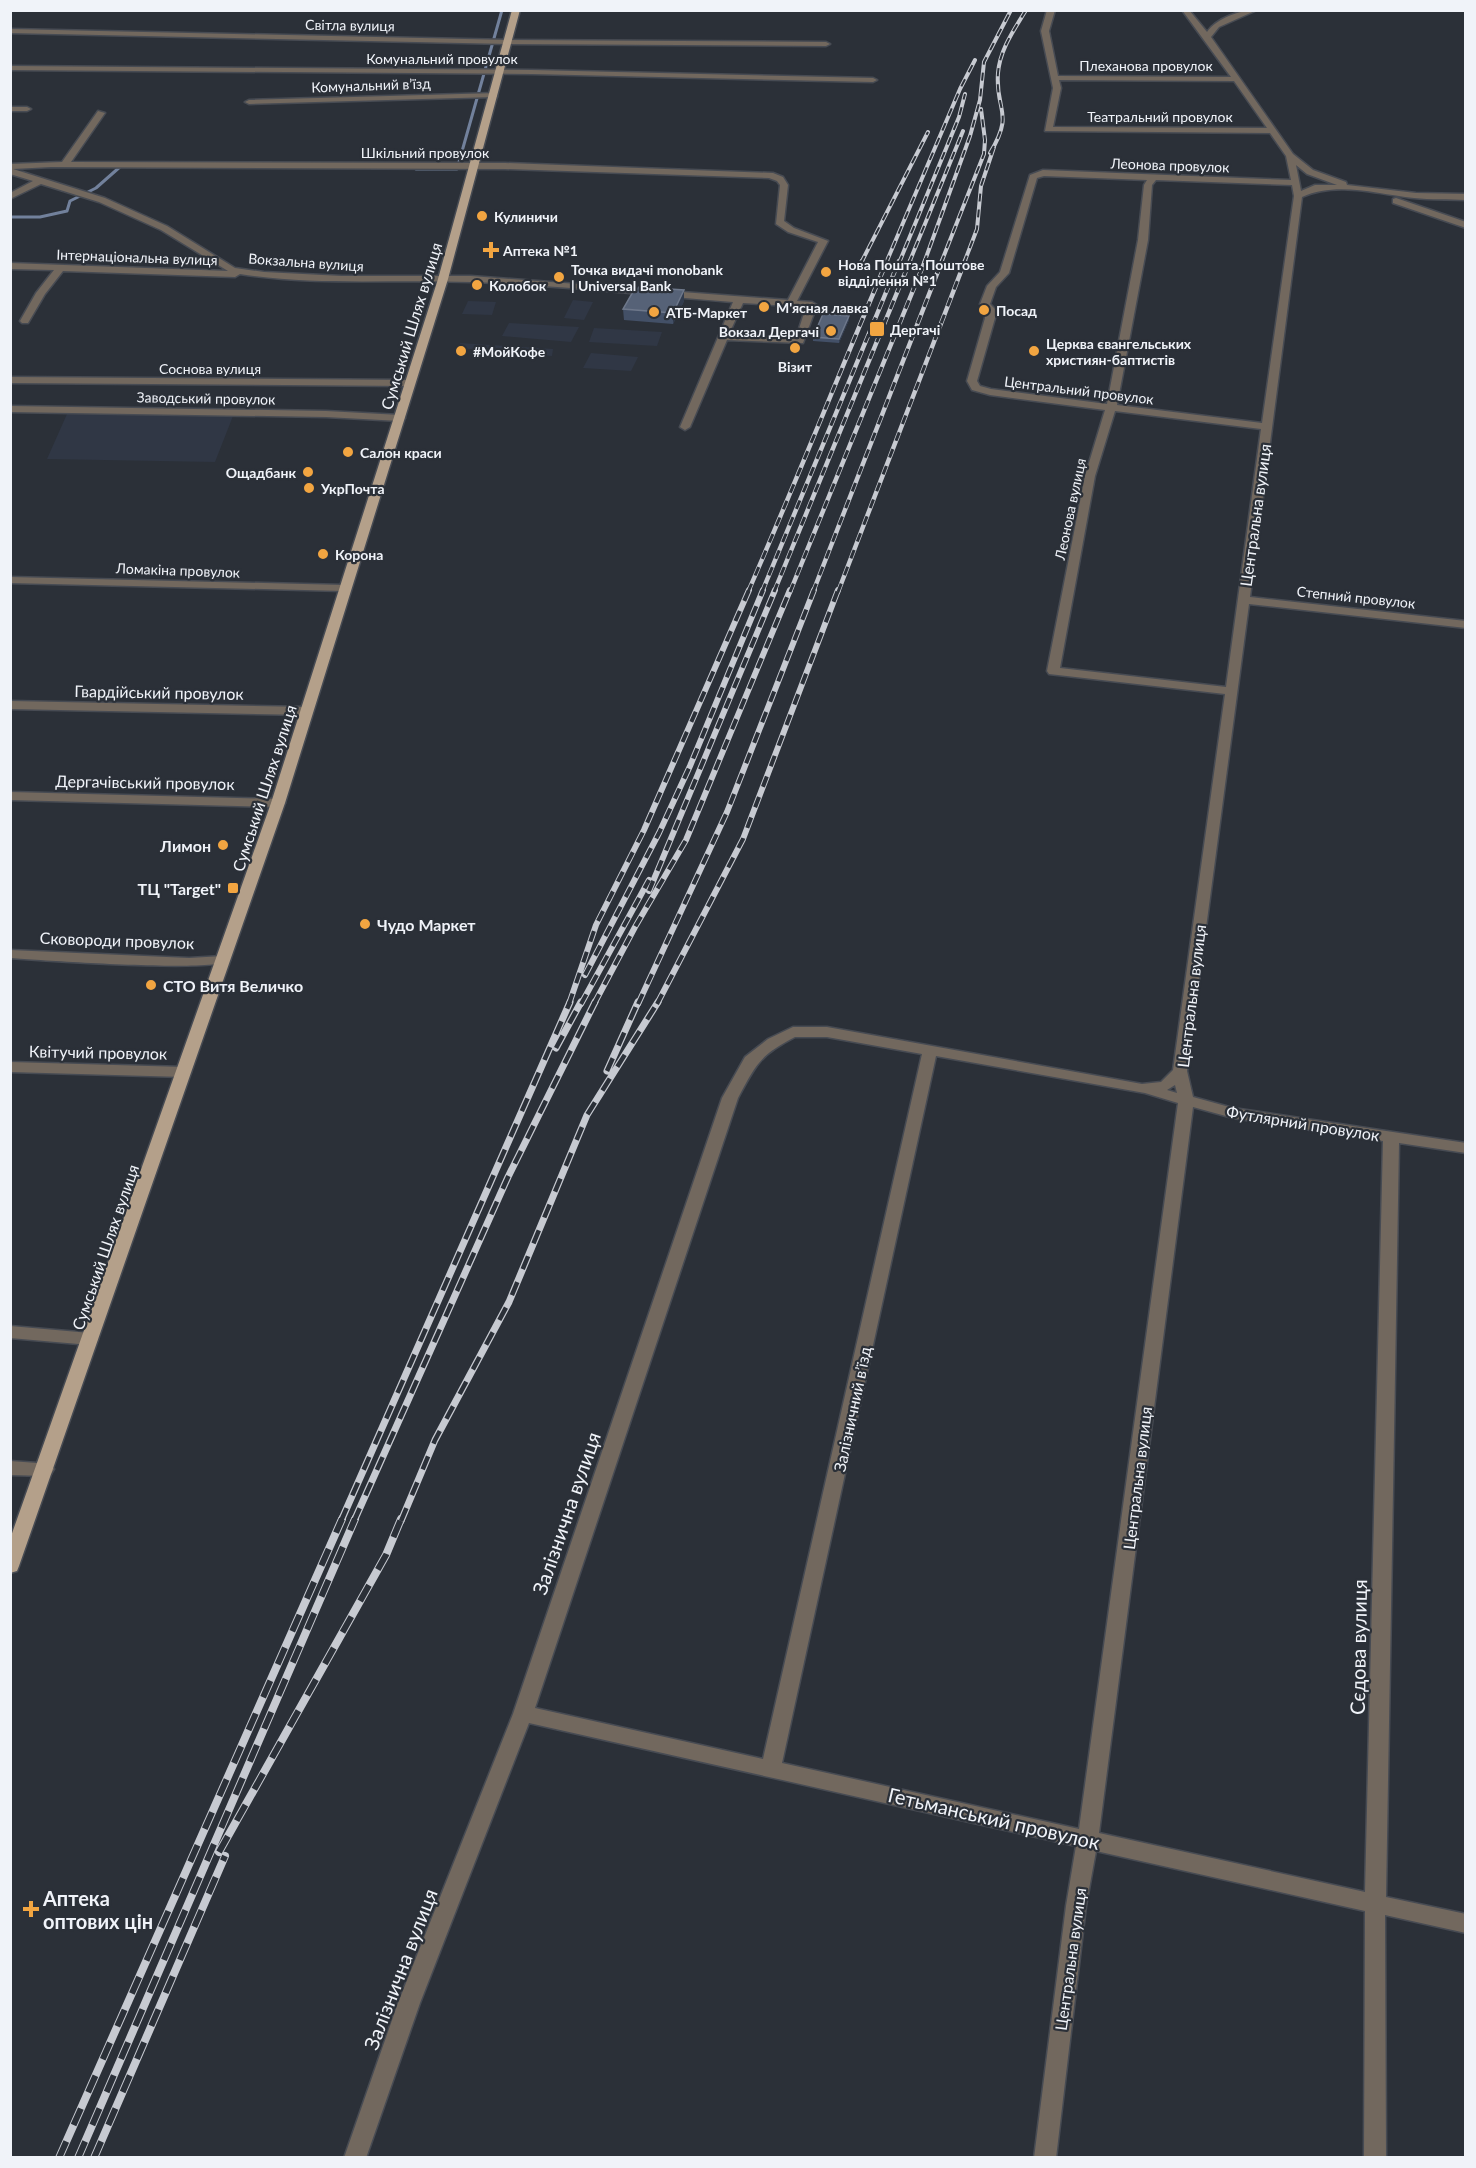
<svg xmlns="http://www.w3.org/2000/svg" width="1476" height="2168" font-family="Lato,sans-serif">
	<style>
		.built { fill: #303745 }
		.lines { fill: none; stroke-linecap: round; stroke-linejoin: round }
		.stream { stroke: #72819c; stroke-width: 3 }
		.minor-casing { stroke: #474b53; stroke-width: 3 }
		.major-casing { stroke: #474b53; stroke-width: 3 }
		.minor { fill: #72685e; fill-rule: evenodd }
		.major { fill: #b4a08a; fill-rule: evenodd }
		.rail-far4-casing { stroke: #c7cad1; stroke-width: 4 }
		.rail-far3-casing { stroke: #c7cad1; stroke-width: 4.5 }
		.rail-far2-casing { stroke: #c7cad1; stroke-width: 6 }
		.rail-far1-casing { stroke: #c7cad1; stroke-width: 7 }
		.rail-casing { stroke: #c7cad1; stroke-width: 8 }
		.rail-far4 { stroke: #2b3038; stroke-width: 2; stroke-dasharray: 8; stroke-linecap: butt }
		.rail-far3 { stroke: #2b3038; stroke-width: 3; stroke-dasharray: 9; stroke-linecap: butt }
		.rail-far2 { stroke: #2b3038; stroke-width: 4; stroke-dasharray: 11; stroke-linecap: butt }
		.rail-far1 { stroke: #2b3038; stroke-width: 4.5; stroke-dasharray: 14; stroke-linecap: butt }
		.rail { stroke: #2b3038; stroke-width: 6; stroke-dasharray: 18; stroke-linecap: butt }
		.wall { fill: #435067 }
		.shaded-wall { fill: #323c4e }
		.building { fill: #566277; stroke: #6e788b; stroke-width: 1.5 }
		.poi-dot { fill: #f2a541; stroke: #2b3038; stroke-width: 2 }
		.labels { text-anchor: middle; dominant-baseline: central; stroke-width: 4.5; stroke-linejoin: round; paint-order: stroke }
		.far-street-label { font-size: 14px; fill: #f0f3f9; stroke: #2b3038 }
		.far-poi-label { font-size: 14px; font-weight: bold; fill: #f0f3f9; stroke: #2b3038; text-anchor: start }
		.street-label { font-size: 16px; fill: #f0f3f9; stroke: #2b3038 }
		.poi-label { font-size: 16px; font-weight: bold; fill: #f0f3f9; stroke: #2b3038; text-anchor: end }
		.near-street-label { font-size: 20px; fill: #f0f3f9; stroke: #2b3038 }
		.near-poi-label { font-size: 20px; font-weight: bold; fill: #f0f3f9; stroke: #2b3038; text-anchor: start }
	</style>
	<rect width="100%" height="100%" fill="#2b3038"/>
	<path class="built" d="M 573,300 L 593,302 L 584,320 L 564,318 Z
		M 468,301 L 496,302 L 492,315 L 462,314 Z
		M 509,323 L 579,327 L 571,342 L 502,336 Z
		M 594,328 L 662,332 L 657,346 L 589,342 Z
		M 460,343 L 553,349 L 552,356 L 459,348 Z
		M 591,353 L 638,357 L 631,371 L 583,368 Z
		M 67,414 L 233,416 L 215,462 L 47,459 Z"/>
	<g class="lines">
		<path class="stream" d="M 416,169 L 457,169 L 502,10
			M 10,217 L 40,217 L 67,211 L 70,201 L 96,188 L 121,166 L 127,166"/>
		<g class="minor-casing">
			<path id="minor" d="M 1047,10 L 1055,10 L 1049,31 L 1058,76 L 1231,77 L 1182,10 L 1189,10 L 1207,32 C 1217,18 1240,10 1257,10 L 1219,27 L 1211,37 L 1293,154 L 1313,170 L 1346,182 L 1347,185 L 1416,193 L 1466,194 L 1466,200 C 1448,199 1431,200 1414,198 C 1377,194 1337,181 1302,197 L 1250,597 L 1466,621 L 1466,628 L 1249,604 L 1187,1071 L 1193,1097 L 1233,1108 L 1466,1143 L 1466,1153 L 1399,1143 L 1386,1897 L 1466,1914 L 1466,1933 L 1385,1915 L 1386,2158 L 1364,2158 L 1365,1911 L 1096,1851 L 1086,1906 L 1056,2158 L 1034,2158 L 1066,1906 L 1076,1846 L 529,1723 L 420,2003 L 366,2158 L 344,2158 L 398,2003 L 513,1714 L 722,1098 L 745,1057 L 768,1039 L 793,1027 L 827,1027 L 1142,1084 L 1161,1082 L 1173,1070 L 1225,694 L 1049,674 L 1047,671 L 1085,476 L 1105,410 L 990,395 L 972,390 L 967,381 L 985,318 L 985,310 L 980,304 L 987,286 L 1000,272 L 1030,175 L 1043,170 L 1291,180 L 1286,156 L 1270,133 L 1045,131 L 1053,88 L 1041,31 ZM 1059,80 L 1234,81 L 1267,128 L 1053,127 L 1061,88 ZM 1296,165 L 1307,174 L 1337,185 L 1315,185 L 1301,191 ZM 1044,176 L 1147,180 L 1144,185 L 1138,240 L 1107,404 L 991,389 L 980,386 L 977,381 L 995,318 L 995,309 L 990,304 L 996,287 L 1009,273 L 1037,178 ZM 1156,180 L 1292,185 L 1294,196 L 1262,423 L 1117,405 L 1148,240 L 1152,185 ZM 1115,411 L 1261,429 L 1226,687 L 1060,668 L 1095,476 ZM 795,1037 L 827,1037 L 922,1054 L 763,1759 L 535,1708 L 738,1098 C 756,1064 760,1055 795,1037 ZM 936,1056 L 1145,1093 L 1178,1103 L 1079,1829 L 782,1763 ZM 1175,1085 L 1177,1093 L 1167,1090 ZM 1193,1107 L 1233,1118 L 1383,1141 L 1365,1892 L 1099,1833 Z
				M 10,29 L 511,40 L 826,42 L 830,44 L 826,46 L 508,44 L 10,33 Z
				M 10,66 L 532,70 L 873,78 L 877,80 L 873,82 L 532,74 L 10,70 Z
				M 497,93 L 497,97 L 494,97 L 249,104 L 245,102 L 249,100 Z
				M 10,107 L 27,107 L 31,109 L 27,111 L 10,111 Z
				M 98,111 L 105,113 L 71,162 L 505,163 L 773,173 L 783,177 L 788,185 L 784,221 L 794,228 L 828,241 L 797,301 L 812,302 L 817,305 L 803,343 L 727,340 L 690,427 L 685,430 L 680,427 L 733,302 C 646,295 558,285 471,282 C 394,279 316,286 240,274 L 235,277 L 63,271 L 45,294 L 28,323 L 22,323 L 20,321 L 36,293 L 54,270 L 10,269 L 10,263 L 228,271 L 161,230 L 99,202 L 41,184 L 10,199 L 10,193 L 33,181 L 10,174 L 10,164 L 62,162 ZM 51,167 L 505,169 L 769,178 L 777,181 L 780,185 L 776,224 L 788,232 L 818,242 L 788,300 L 471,276 L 342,276 L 264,272 L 235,268 L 167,226 L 105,198 L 13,169 ZM 743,303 L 806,307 L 796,338 L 729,334 Z
				M 1396,198 L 1466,222 L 1466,228 L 1393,203 L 1393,199 Z
				M 10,377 L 410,380 L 415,383 L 410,386 L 10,383 Z
				M 10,406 L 326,411 L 400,415 L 405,418 L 400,421 L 326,417 L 10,412 Z
				M 10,577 L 344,585 L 350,588 L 344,591 L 10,583 Z
				M 10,701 L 306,707 L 312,711 L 306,715 L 10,709 Z
				M 10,792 L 278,799 L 285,803 L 278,807 L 10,800 Z
				M 10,950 L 189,958 L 223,956 L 230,960 C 218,973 40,960 10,958 Z
				M 10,1062 L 184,1067 L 191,1072 L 184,1077 L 10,1072 Z
				M 10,1326 L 90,1333 L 96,1335 L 98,1339 L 96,1343 L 90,1345 L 10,1338 Z
				M 10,1461 L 51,1464 L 54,1469 L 51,1474 L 45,1476 L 10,1475 Z"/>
		</g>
		<g class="major-casing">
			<path id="major" d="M 512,10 L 520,10 L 448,279 L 285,803 L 19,1566 L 17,1571 L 10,1573 L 10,1539 L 271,803 L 438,279 Z"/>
		</g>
		<use href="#minor" class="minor"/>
		<use href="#major" class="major"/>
		<g class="rail-far4-casing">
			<path id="rail-far4" d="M 990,153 C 1015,112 995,111 998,73 C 1000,49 1014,30 1026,10
				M 861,263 L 928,132
				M 886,263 L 960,89 L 975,60
				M 899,263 L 959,117 L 965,94
				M 909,263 L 963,131
				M 924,263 L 970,136 L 980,100 L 984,62 L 1011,10
				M 941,263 L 984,154 L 985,140 L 981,109
				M 964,263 L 977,229 L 981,186 L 994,147"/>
		</g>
		<g class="rail-far3-casing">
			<path id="rail-far3" d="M 858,269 L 862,261
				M 748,592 C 796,482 840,371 887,261
				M 762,592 L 899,261
				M 774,592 L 910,261
				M 790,592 L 925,261
				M 813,592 L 942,261
				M 838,592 L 965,261"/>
		</g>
		<g class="rail-far2-casing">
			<path id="rail-far2" d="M 649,891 L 775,590
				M 585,975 L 659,833 L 690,766 L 763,590
				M 569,1004 L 596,925 L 644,830 L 749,590
				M 581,1004 L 649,880
				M 594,1004 L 635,927 L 686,840 L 790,590
				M 638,1004 L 727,812 L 814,590
				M 657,1004 L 743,839 L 838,590"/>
		</g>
		<g class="rail-far1-casing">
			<path id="rail-far1" d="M 556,1048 L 581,1002
				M 607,1071 L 638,1002
				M 341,1521 L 570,1002
				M 354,1521 L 508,1177 L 595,1002
				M 401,1521 L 435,1440 L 509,1302 L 587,1115 L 658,1002"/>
		</g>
		<g class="rail-casing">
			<path id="rail" d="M 219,1852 L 386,1555 L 401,1519
				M 59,2158 L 342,1519
				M 78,2158 L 355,1519
				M 94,2158 L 225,1856"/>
		</g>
		<use href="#rail-far4" class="rail-far4"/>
		<use href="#rail-far3" class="rail-far3"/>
		<use href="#rail-far2" class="rail-far2"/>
		<use href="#rail-far1" class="rail-far1"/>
		<use href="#rail" class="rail"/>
	</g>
	<path class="wall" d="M 684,301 L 673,324 L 624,320 L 623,309 Z
		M 849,316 L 849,320 L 839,343 L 813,341 L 813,337 Z"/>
	<path class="shaded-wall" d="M 684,290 L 684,301 L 673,324 L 673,313 Z
		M 849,316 L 849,320 L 839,343 L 839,339 Z"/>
	<path class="building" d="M 639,287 L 684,290 L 673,313 L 623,309 L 634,290 L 637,290 Z
		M 823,314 L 849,316 L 839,339 L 813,337 Z"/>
	<g class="poi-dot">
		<circle cx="482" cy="216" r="6"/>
		<path d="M488 241h6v6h6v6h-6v6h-6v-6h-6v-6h6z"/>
		<circle cx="826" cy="272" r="6"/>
		<circle cx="559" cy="277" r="6"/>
		<circle cx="477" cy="285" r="6"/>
		<circle cx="764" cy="307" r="6"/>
		<circle cx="984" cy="310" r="6"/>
		<circle cx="654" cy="312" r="6"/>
		<rect x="869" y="321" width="16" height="16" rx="3"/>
		<circle cx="831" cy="331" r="6"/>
		<circle cx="795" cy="348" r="6"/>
		<circle cx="461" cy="351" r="6"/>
		<circle cx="1034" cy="351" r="6"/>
		<circle cx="348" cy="452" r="6"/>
		<circle cx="308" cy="472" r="6"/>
		<circle cx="309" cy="488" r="6"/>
		<circle cx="323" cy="554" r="6"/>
		<circle cx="223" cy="845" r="6"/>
		<rect x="227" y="882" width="12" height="12" rx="3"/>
		<circle cx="365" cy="924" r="6"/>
		<circle cx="151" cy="985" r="6"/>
		<path d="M28 1900h6v6h6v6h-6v6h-6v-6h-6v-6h6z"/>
	</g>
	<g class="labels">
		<g class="far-street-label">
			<text transform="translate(350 25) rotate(1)">Світла вулиця</text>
			<text x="442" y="58">Комунальний провулок</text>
			<text x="1146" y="65">Плеханова провулок</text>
			<text transform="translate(371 85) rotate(-2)">Комунальний в’їзд</text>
			<text x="1160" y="116">Театральний провулок</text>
			<text x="425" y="152">Шкільний провулок</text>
			<text transform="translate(1170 165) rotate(2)">Леонова провулок</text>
			<text transform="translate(137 257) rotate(2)">Інтернаціональна вулиця</text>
			<text transform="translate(306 262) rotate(4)">Вокзальна вулиця</text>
			<text x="210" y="368">Соснова вулиця</text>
			<text transform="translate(1079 390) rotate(7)">Центральний провулок</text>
			<text transform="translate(206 398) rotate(1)">Заводський провулок</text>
			<text transform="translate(1070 509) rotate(-78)">Леонова вулиця</text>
			<text transform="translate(178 570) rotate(2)">Ломакіна провулок</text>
			<text transform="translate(1356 597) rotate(6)">Степний провулок</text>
		</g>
		<g class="far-poi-label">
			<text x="494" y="216">Кулиничи</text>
			<text x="503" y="250">Аптека №1</text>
			<text x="838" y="264">Нова Пошта. Поштове<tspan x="838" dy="16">відділення №1</tspan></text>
			<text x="571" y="269">Точка видачі monobank<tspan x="571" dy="16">| Universal Bank</tspan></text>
			<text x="489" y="285">Колобок</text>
			<text x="776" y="307">М'ясная лавка</text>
			<text x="996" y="310">Посад</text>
			<text x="666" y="312">АТБ-Маркет</text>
			<text x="890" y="329">Дергачі</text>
			<text x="819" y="331" text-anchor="end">Вокзал Дергачі</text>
			<text x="1046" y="343">Церква євангельських<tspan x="1046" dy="16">християн-баптистів</tspan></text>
			<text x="473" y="351">#МойКофе</text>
			<text x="795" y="366" text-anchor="middle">Візит</text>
			<text x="360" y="452">Салон краси</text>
			<text x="296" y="472" text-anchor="end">Ощадбанк</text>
			<text x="321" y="488">УкрПочта</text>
			<text x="335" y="554">Корона</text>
		</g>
		<g class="street-label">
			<text transform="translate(411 326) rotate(-73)">Сумський Шлях вулиця</text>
			<text transform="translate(1255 515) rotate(-82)">Центральна вулиця</text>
			<text transform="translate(159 692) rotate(1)">Гвардійський провулок</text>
			<text transform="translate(145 782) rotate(1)">Дергачівський провулок</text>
			<text transform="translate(264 788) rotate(-72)">Сумський Шлях вулиця</text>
			<text transform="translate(117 940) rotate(2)">Сковороди провулок</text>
			<text transform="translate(1191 996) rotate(-83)">Центральна вулиця</text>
			<text transform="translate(98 1052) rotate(1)">Квітучий провулок</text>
			<text transform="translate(1303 1123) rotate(9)">Футлярний провулок</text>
			<text transform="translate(105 1247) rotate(-71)">Сумський Шлях вулиця</text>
			<text transform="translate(852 1409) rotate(-78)">Залізничний в’їзд</text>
			<text transform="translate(1137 1478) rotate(-83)">Центральна вулиця</text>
			<text transform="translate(1070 1959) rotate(-82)">Центральна вулиця</text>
		</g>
		<g class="poi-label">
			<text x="211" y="845">Лимон</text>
			<text x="221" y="888">ТЦ "Target"</text>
			<text x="377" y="924" text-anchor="start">Чудо Маркет</text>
			<text x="163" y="985" text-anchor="start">СТО Витя Величко</text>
		</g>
		<g class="near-street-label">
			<text transform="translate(566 1513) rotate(-71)">Залізнична вулиця</text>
			<text transform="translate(1358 1647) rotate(-89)">Сєдова вулиця</text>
			<text transform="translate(994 1818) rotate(13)">Гетьманський провулок</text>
			<text transform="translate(400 1969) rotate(-69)">Залізнична вулиця</text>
		</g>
		<g class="near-poi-label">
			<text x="43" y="1898">Аптека<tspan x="43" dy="23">оптових цін</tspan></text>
		</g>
	</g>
	<rect width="1476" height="2168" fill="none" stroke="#f0f3f9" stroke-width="24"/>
</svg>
